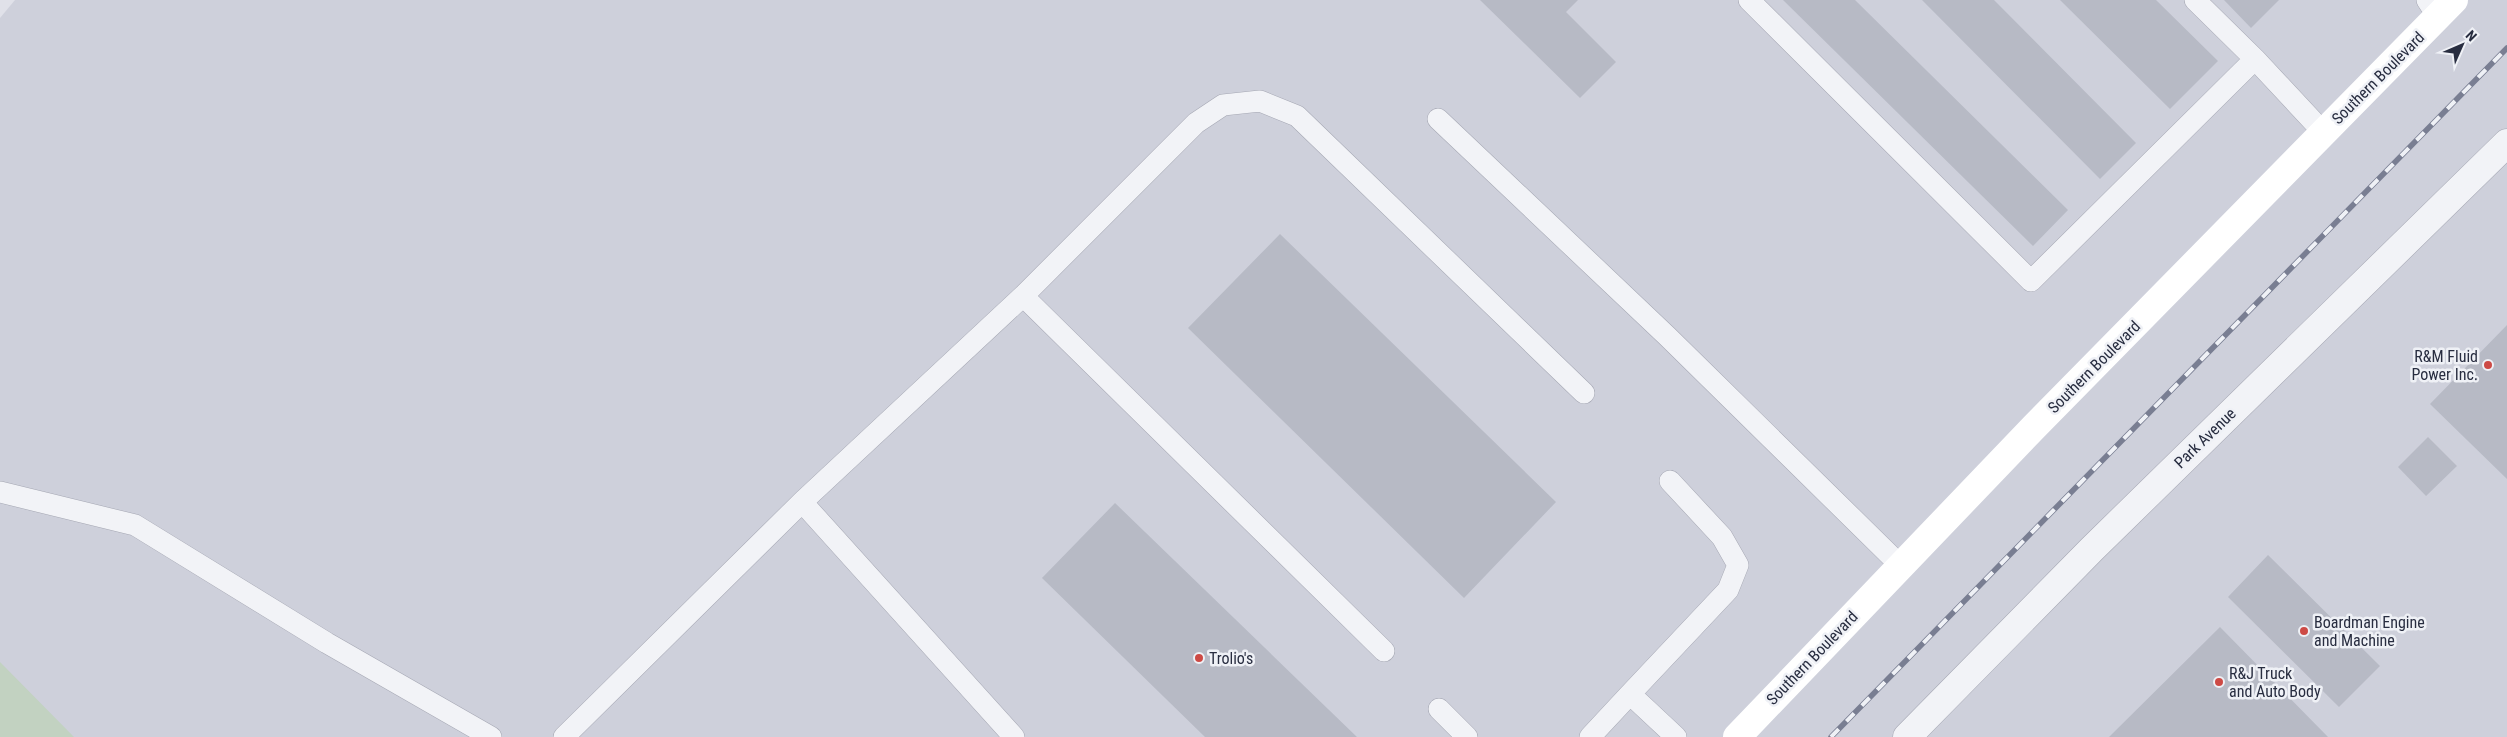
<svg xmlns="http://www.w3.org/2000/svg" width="2507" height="737" font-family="'Roboto Condensed',sans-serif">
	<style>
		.built { fill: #ced0db }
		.green { fill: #c2d2c1 }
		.building { fill: #b7bac5 }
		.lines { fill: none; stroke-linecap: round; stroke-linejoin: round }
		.lane-casing { stroke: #a5a7b3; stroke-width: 22 }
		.street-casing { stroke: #a5a7b3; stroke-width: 29 }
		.lane { stroke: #f2f3f7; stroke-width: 21 }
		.street { stroke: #f2f3f7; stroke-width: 28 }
		.secondary { stroke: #fff; stroke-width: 28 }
		.rail-casing { stroke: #797e92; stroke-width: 5.5 }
		.rail { stroke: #eff1f6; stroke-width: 4; stroke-dasharray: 11; stroke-linecap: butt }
		.poi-dot { fill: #cd4a45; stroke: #eff1f6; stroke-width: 2 }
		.labels { text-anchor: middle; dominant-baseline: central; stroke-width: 5; stroke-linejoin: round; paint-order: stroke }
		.street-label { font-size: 16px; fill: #282d40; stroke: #eff1f6 }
		.poi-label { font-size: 16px; fill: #282d40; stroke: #eff1f6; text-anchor: start }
	</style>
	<rect width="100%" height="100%" fill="#e0e1e9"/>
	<path class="built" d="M 15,0 L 2507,0 L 2507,737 L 0,737 L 0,18 Z"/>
	<path class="green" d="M 0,662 L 74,737 L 0,737 Z"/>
	<path class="building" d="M 1480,0 L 1578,0 L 1566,12 L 1616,62 L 1580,98 Z
		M 1783,0 L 1855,0 L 2068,210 L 2033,246 Z
		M 1922,0 L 1994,0 L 2136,143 L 2100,179 Z
		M 2060,0 L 2156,0 L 2218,61 L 2170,109 Z
		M 2224,0 L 2279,0 L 2251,28 Z
		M 1280,234 L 1556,502 L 1464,598 L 1188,328 Z
		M 2507,325 L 2507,479 L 2430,404 Z
		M 2428,437 L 2457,466 L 2426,496 L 2398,467 Z
		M 1115,503 L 1357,737 L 1205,737 L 1042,578 Z
		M 2268,555 L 2380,666 L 2339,707 L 2228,597 Z
		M 2220,627 L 2328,737 L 2109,737 Z"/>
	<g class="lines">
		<g class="lane-casing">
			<path id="lane" d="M 1749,0 L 2031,281 L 2255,59 L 2324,133
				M 2195,0 L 2255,59
				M 2427,0 L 2438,17
				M 1438,119 L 1667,336 L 1901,566
				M 1670,481 L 1722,537 L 1738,565 L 1728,590 L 1630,694 L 1676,737
				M 0,492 L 135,525 L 327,643 L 491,737
				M 1384,651 L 1023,296 L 1196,123 L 1223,105 L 1260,101 L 1297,116 L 1584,393
				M 1439,709 L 1467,737
				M 564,737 L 802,502
				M 1014,737 L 802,502 L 1023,296
				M 1590,737 L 1630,694"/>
		</g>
		<g class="street-casing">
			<path id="street" d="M 1907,737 L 2092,549 L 2507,143"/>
		</g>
		<use href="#lane" class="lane"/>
		<use href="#street" class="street"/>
		<path class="secondary" d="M 1737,737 L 2035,426 L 2454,0"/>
		<g class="rail-casing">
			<path id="rail" d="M 1831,737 L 2507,48"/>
		</g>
		<use href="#rail" class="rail"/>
	</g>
	<g class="poi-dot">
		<circle cx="2488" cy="365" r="5"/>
		<circle cx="2304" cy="631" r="5"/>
		<circle cx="1199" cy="658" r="5"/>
		<circle cx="2219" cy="682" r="5"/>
	</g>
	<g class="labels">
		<g class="street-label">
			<text transform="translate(2378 78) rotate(-45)">Southern Boulevard</text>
			<text transform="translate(2094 367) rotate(-45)">Southern Boulevard</text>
			<text transform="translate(2205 438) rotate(-44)">Park Avenue</text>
			<text transform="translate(1812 658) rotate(-46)">Southern Boulevard</text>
		</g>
		<g class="poi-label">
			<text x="2478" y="356" text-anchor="end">R&amp;M Fluid<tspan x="2478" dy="18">Power Inc.</tspan></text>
			<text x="2314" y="622">Boardman Engine<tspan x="2314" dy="18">and Machine</tspan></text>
			<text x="1209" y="658">Trolio's</text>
			<text x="2229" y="673">R&amp;J Truck<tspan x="2229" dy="18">and Auto Body</tspan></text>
		</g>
	</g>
	<g transform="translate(2462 45) rotate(45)" stroke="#eff1f6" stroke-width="4" paint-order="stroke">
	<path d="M0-4L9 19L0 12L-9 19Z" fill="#282d40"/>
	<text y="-8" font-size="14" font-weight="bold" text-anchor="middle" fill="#282d40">N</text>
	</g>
</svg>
